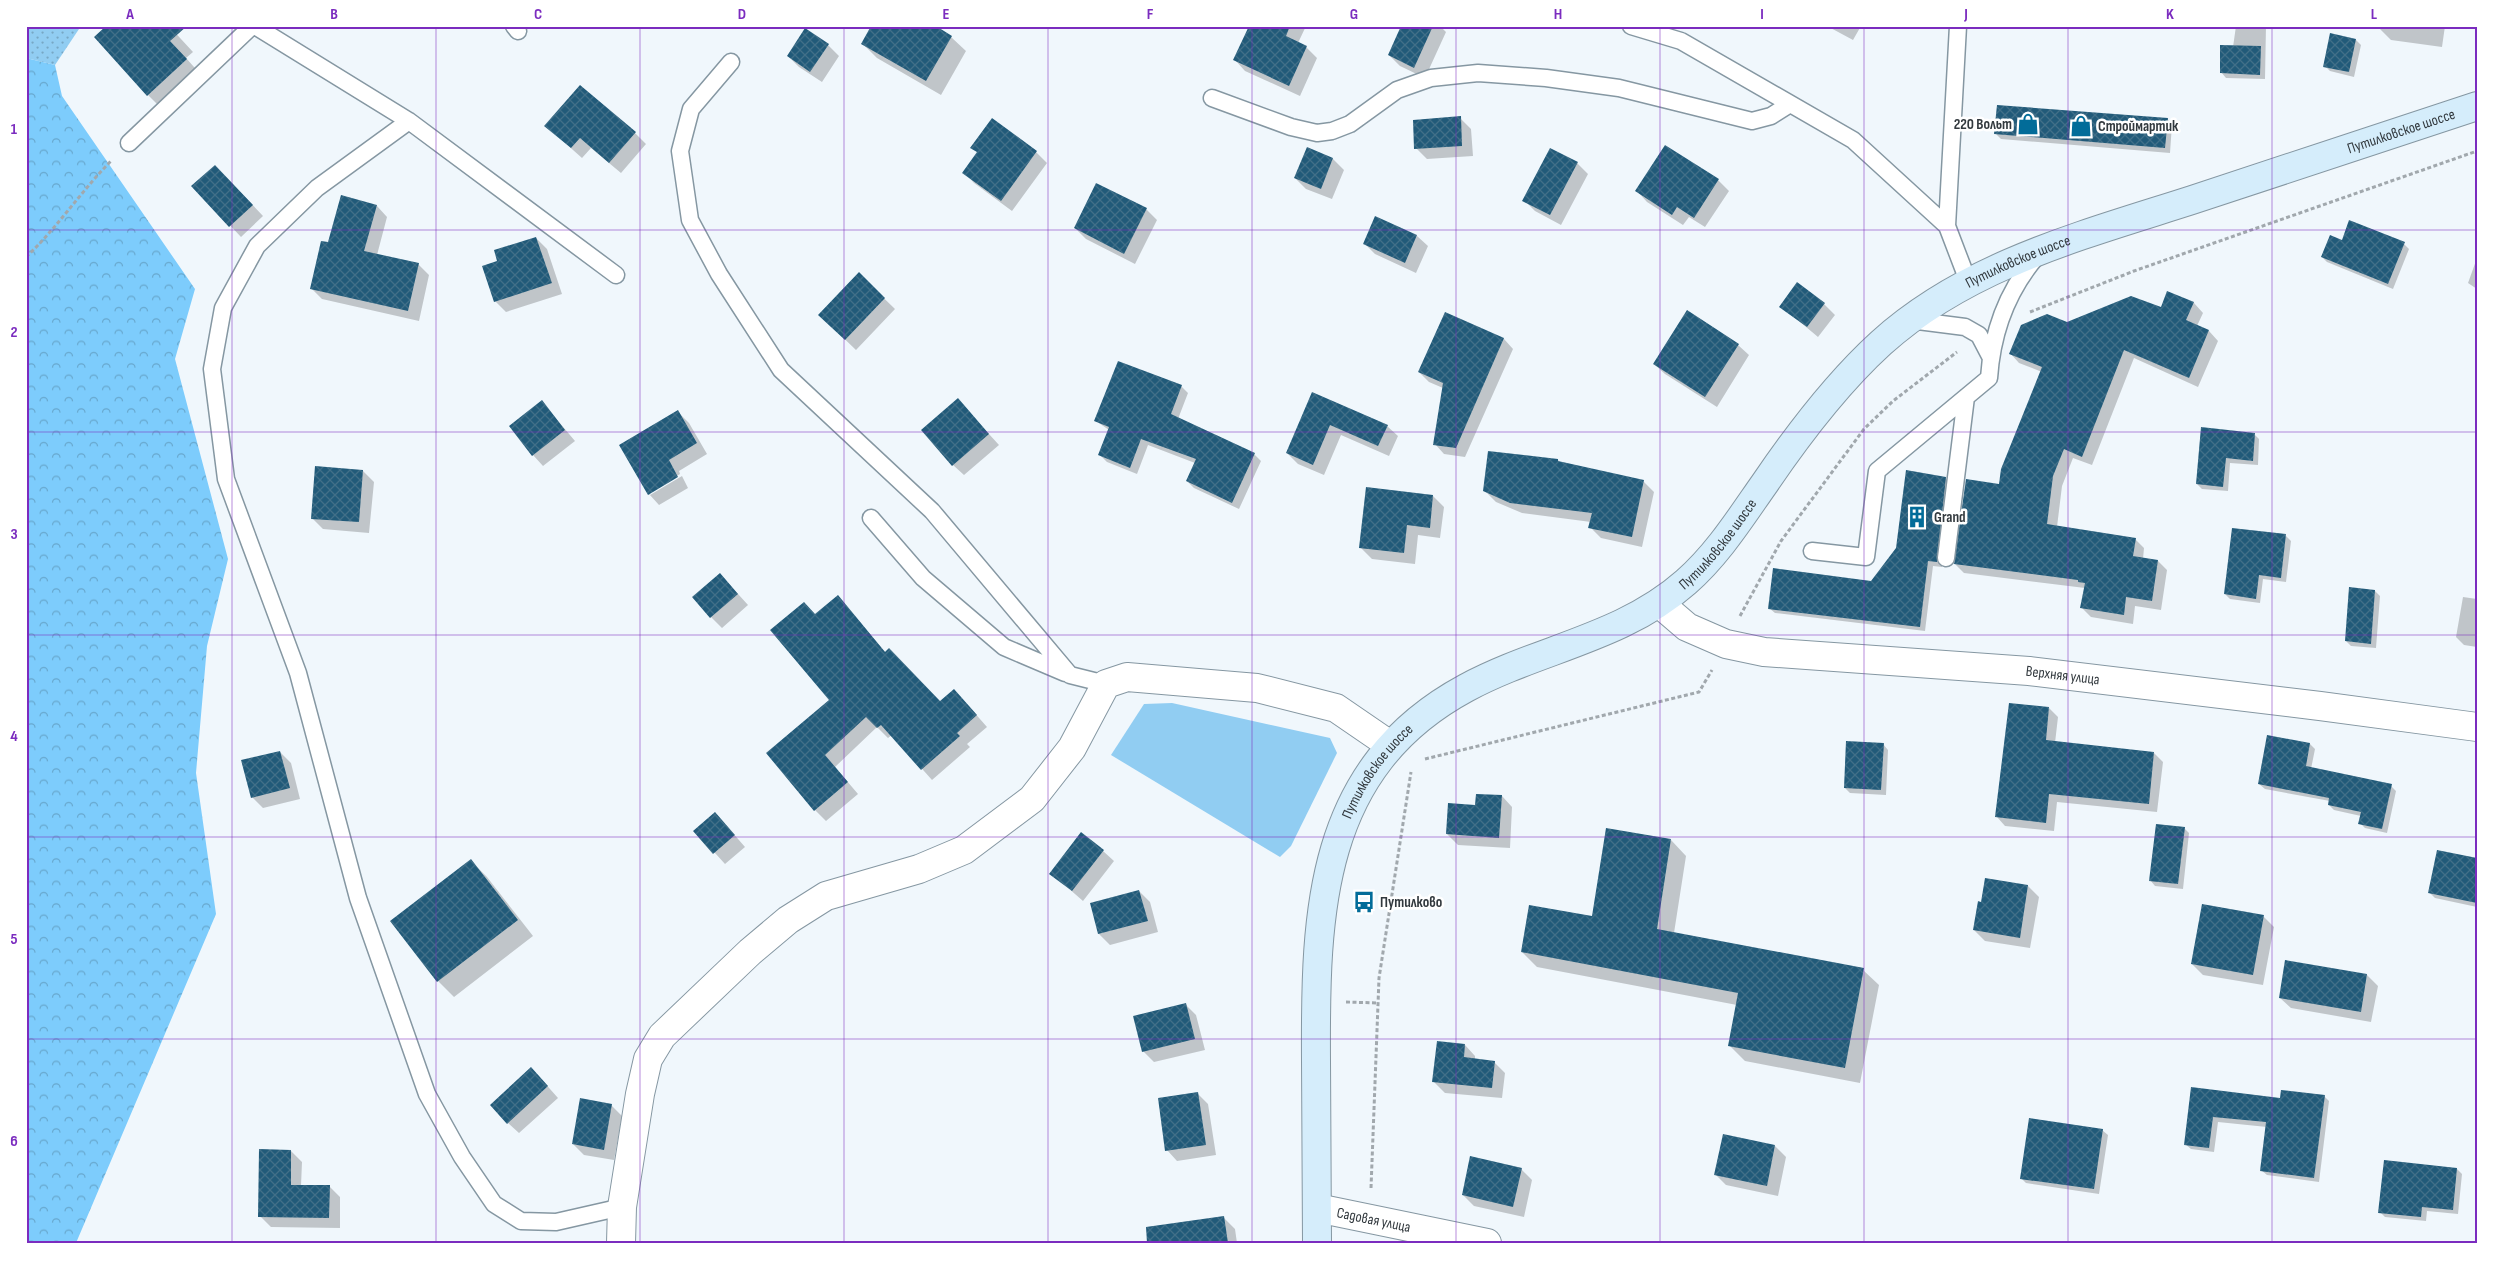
<svg xmlns="http://www.w3.org/2000/svg" width="2503" height="1269" font-family="'Sofia Sans Condensed',sans-serif">
	<style>
		.grass { fill: url(#grass-dots) }
		.forest { fill: url(#forest-crowns) }
		.park { fill: #91cdf2 }
		.shadow { fill: #0003 }
		.building { fill: url(#building-cross-hatch) }
		.lines { fill: none; stroke-linecap: round; stroke-linejoin: round }
		.service-casing { stroke: #8597a2; stroke-width: 19 }
		.minor-casing { stroke: #8597a2; stroke-width: 30 }
		.secondary-casing { stroke: #8597a2; stroke-width: 30 }
		.path { stroke: #a1a8ad; stroke-width: 3; stroke-dasharray: 4 2.5; stroke-linecap: butt }
		.service { stroke: #fff; stroke-width: 16 }
		.minor { stroke: #fff; stroke-width: 28 }
		.secondary { stroke: #d5edfb; stroke-width: 28 }
		.grid { fill: none; stroke: #7b2cbf; stroke-width: 1; stroke-opacity: 0.55 }
		.labels { text-anchor: middle; dominant-baseline: central; stroke-width: 5; stroke-linejoin: round; paint-order: stroke }
		.poi-label { font-size: 15px; font-weight: bold; fill: #32393e; stroke: #fff; text-anchor: start }
		.street-label { font-size: 15px; fill: #32393e; stroke: #fff }
		.neatline { fill: none; stroke: #7b2cbf; stroke-width: 2 }
		.grid-label { font-size: 16px; text-anchor: middle; font-weight: bold; fill: #7b2cbf }
	</style>
	<defs>
		<pattern id="grass-dots" width="8" height="8" patternUnits="userSpaceOnUse" patternTransform="scale(1.25)"><rect width="8" height="8" fill="#91cdf2"/><path d="M2 2h.1M6 6h.1" fill="none" stroke="#77a7c5" stroke-width="1.8" stroke-linecap="round"/></pattern>
		<pattern id="forest-crowns" width="20" height="18" patternUnits="userSpaceOnUse" patternTransform="scale(1.25)"><rect width="20" height="18" fill="#7dccfc"/><path d="M2 6a3 3 0 1 1 6 0M12 15a3 3 0 1 1 6 0" fill="none" stroke="#67a7cd"/></pattern>
		<pattern id="building-cross-hatch" width="8" height="8" patternUnits="userSpaceOnUse" patternTransform="scale(1.25)"><rect width="8" height="8" fill="#215a79"/><path d="M0 0l8 8M0 8l8-8" fill="none" stroke="#416f88"/></pattern>
	</defs>
	<rect width="100%" height="100%" fill="#f0f7fc"/>
	<path class="grass" d="M 26,26 L 81,26 L 55,65 L 26,58 Z"/>
	<path class="forest" d="M 26,58 L 55,65 L 62,96 L 195,289 L 175,359 L 228,559 L 207,646 L 196,773 L 216,914 L 76,1243 L 26,1243 Z"/>
	<path class="park" d="M 1172,703 L 1330,738 L 1337,753 L 1291,846 L 1280,857 L 1111,755 L 1144,704 Z"/>
	<path class="shadow" d="M 169,26 L 193,52 L 186,58 L 202,76 L 164,111 L 148,95 Z
		M 1250,26 L 1306,26 L 1298,43 L 1306,47 L 1317,58 L 1300,96 L 1245,71 L 1235,60 Z
		M 1403,26 L 1440,26 L 1446,32 L 1425,78 L 1400,66 L 1389,55 Z
		M 1827,26 L 1861,26 L 1853,40 Z
		M 2236,26 L 2266,26 L 2265,79 L 2226,78 L 2221,72 L 2233,47 Z
		M 2380,26 L 2445,26 L 2442,47 L 2391,40 L 2380,29 Z
		M 951,37 L 966,51 L 941,95 L 877,58 L 863,44 Z
		M 2356,40 L 2361,45 L 2354,77 L 2330,71 L 2325,66 Z
		M 828,45 L 839,56 L 822,82 L 799,67 L 788,56 Z
		M 1460,118 L 1471,129 L 1473,156 L 1427,159 L 1416,148 Z
		M 2167,119 L 2172,124 L 2170,153 L 2001,139 L 1996,134 Z
		M 992,120 L 1036,152 L 1047,163 L 1012,211 L 974,183 L 964,172 L 978,153 L 972,148 Z
		M 546,126 L 635,133 L 646,144 L 621,173 L 591,148 L 582,158 Z
		M 1307,148 L 1333,159 L 1344,170 L 1332,199 L 1306,189 L 1295,178 Z
		M 1577,163 L 1588,174 L 1561,225 L 1535,211 L 1524,200 Z
		M 226,177 L 263,216 L 241,237 L 193,186 Z
		M 1718,180 L 1729,191 L 1705,227 L 1689,217 L 1683,225 L 1647,202 L 1637,191 Z
		M 342,197 L 377,206 L 387,217 L 377,255 L 418,264 L 429,275 L 419,321 L 322,299 L 311,288 L 329,244 Z
		M 1146,209 L 1157,220 L 1135,264 L 1086,239 L 1075,228 Z
		M 1417,236 L 1428,246 L 1416,273 L 1375,254 L 1364,243 Z
		M 536,238 L 547,249 L 562,294 L 506,312 L 495,301 L 499,262 Z
		M 2342,241 L 2404,244 L 2409,249 L 2393,289 L 2327,262 L 2322,257 Z
		M 2477,258 L 2477,289 L 2468,283 Z
		M 859,274 L 895,309 L 856,350 L 830,325 Z
		M 2168,292 L 2194,303 L 2203,313 L 2197,326 L 2209,331 L 2218,341 L 2198,387 L 2134,358 L 2092,465 L 2073,458 L 2062,486 L 2057,527 L 2135,539 L 2144,548 L 2143,559 L 2158,561 L 2167,570 L 2161,610 L 2135,606 L 2133,624 L 2091,617 L 2082,608 L 2085,588 L 1964,573 L 1955,564 L 2000,485 L 2042,372 L 2019,363 L 2010,353 L 2067,324 L 2161,308 Z
		M 1824,304 L 1835,315 L 1818,337 L 1781,306 Z
		M 1445,314 L 1504,339 L 1513,349 L 1465,457 L 1444,454 L 1435,444 L 1443,388 L 1429,382 L 1419,372 Z
		M 1738,345 L 1749,355 L 1717,407 L 1665,374 L 1654,364 Z
		M 1181,386 L 1188,393 L 1178,419 L 1254,454 L 1261,461 L 1239,509 L 1194,488 L 1187,481 L 1195,463 L 1148,445 L 1137,474 L 1107,462 L 1100,455 L 1109,430 L 1096,421 Z
		M 1313,394 L 1387,426 L 1398,436 L 1389,456 L 1341,435 L 1324,475 L 1298,464 L 1287,453 Z
		M 542,402 L 575,441 L 543,466 L 533,455 Z
		M 968,411 L 999,445 L 964,475 L 953,465 Z
		M 678,412 L 689,423 L 707,454 L 679,471 L 680,474 L 650,492 L 650,495 L 682,476 L 688,488 L 659,505 L 649,494 Z
		M 2203,429 L 2254,434 L 2259,439 L 2258,465 L 2230,463 L 2228,491 L 2202,489 L 2197,484 Z
		M 1558,460 L 1561,463 L 1644,482 L 1654,492 L 1642,547 L 1601,538 L 1590,527 L 1591,522 L 1522,513 L 1496,502 L 1485,491 Z
		M 363,471 L 374,482 L 369,533 L 323,529 L 312,518 Z
		M 1945,478 L 1951,483 L 1942,567 L 1933,566 L 1925,631 L 1775,613 L 1769,608 L 1872,582 L 1897,549 Z
		M 1433,496 L 1444,507 L 1440,538 L 1418,535 L 1415,564 L 1372,559 L 1361,548 Z
		M 2286,536 L 2291,541 L 2286,582 L 2263,579 L 2260,603 L 2230,599 L 2225,594 Z
		M 720,574 L 748,605 L 722,628 L 711,617 Z
		M 2375,591 L 2380,596 L 2376,648 L 2351,646 L 2346,641 Z
		M 2463,597 L 2477,599 L 2477,647 L 2464,645 L 2456,637 Z
		M 848,608 L 886,653 L 941,703 L 965,702 L 987,727 L 967,744 L 970,747 L 932,780 L 892,735 L 888,738 L 877,727 L 835,767 L 858,794 L 826,821 L 815,810 L 830,700 L 816,615 Z
		M 2049,708 L 2058,717 L 2055,743 L 2154,753 L 2163,762 L 2157,812 L 2057,802 L 2054,831 L 2005,826 L 1997,817 Z
		M 2268,737 L 2310,744 L 2315,749 L 2311,769 L 2391,786 L 2396,791 L 2387,833 L 2365,828 L 2360,823 L 2361,816 L 2334,810 L 2329,805 L 2330,801 L 2265,789 L 2259,784 Z
		M 1883,744 L 1888,750 L 1886,795 L 1850,793 L 1845,788 Z
		M 280,752 L 291,763 L 300,799 L 263,808 L 252,797 Z
		M 1502,796 L 1512,807 L 1510,848 L 1458,845 L 1447,834 L 1476,806 Z
		M 725,824 L 745,847 L 725,864 L 695,831 Z
		M 2184,828 L 2189,833 L 2183,889 L 2155,886 L 2150,880 Z
		M 1671,840 L 1686,856 L 1674,933 L 1863,970 L 1879,985 L 1860,1083 L 1745,1061 L 1730,1046 L 1737,1005 L 1537,967 L 1522,952 L 1593,918 Z
		M 1103,851 L 1114,861 L 1083,901 L 1051,873 Z
		M 2477,860 L 2477,907 L 2435,898 L 2430,893 Z
		M 471,861 L 487,877 L 533,936 L 454,997 L 438,981 Z
		M 2028,886 L 2039,897 L 2030,948 L 1985,941 L 1974,930 L 1982,903 Z
		M 1139,891 L 1150,902 L 1158,932 L 1110,945 L 1099,934 L 1091,904 Z
		M 2263,916 L 2274,927 L 2263,985 L 2203,975 L 2192,964 Z
		M 2367,975 L 2378,986 L 2371,1022 L 2291,1008 L 2280,998 Z
		M 1185,1004 L 1196,1015 L 1205,1050 L 1154,1062 L 1143,1051 Z
		M 1465,1045 L 1475,1056 L 1475,1060 L 1494,1062 L 1505,1073 L 1502,1098 L 1445,1093 L 1434,1082 Z
		M 542,1080 L 558,1098 L 519,1133 L 508,1123 Z
		M 2192,1088 L 2281,1100 L 2324,1096 L 2329,1101 L 2319,1182 L 2267,1175 L 2261,1170 L 2267,1127 L 2218,1122 L 2214,1152 L 2191,1149 L 2185,1144 Z
		M 1197,1093 L 1208,1104 L 1216,1155 L 1177,1161 L 1167,1150 Z
		M 611,1105 L 622,1116 L 614,1160 L 584,1155 L 573,1144 Z
		M 2102,1130 L 2108,1135 L 2099,1194 L 2026,1183 L 2021,1178 Z
		M 1775,1146 L 1786,1157 L 1778,1196 L 1726,1185 L 1716,1175 Z
		M 291,1151 L 302,1162 L 301,1186 L 329,1186 L 340,1197 L 340,1228 L 271,1227 L 260,1216 Z
		M 1521,1169 L 1532,1180 L 1524,1217 L 1474,1206 L 1463,1195 Z
		M 2457,1169 L 2462,1174 L 2458,1214 L 2427,1211 L 2426,1221 L 2385,1217 L 2380,1212 Z
		M 1224,1218 L 1235,1229 L 1237,1243 L 1178,1243 Z"/>
	<path class="building" d="M 106,26 L 187,26 L 170,41 L 187,59 L 147,96 L 94,37 Z
		M 871,26 L 936,26 L 952,36 L 926,81 L 861,44 Z
		M 1249,26 L 1290,26 L 1286,36 L 1307,46 L 1289,86 L 1233,60 Z
		M 1401,26 L 1433,26 L 1414,68 L 1388,55 Z
		M 805,28 L 829,44 L 810,72 L 787,56 Z
		M 2330,33 L 2356,39 L 2349,72 L 2323,67 Z
		M 2220,45 L 2261,46 L 2260,75 L 2220,73 Z
		M 580,85 L 636,132 L 609,163 L 580,138 L 571,148 L 544,126 Z
		M 1997,105 L 2168,118 L 2165,148 L 1994,134 Z
		M 1461,116 L 1462,146 L 1414,149 L 1413,120 Z
		M 992,118 L 1037,151 L 1001,201 L 962,173 L 977,152 L 970,148 Z
		M 1665,145 L 1719,179 L 1694,218 L 1677,207 L 1672,215 L 1635,191 Z
		M 1307,147 L 1333,158 L 1321,189 L 1294,178 Z
		M 1550,148 L 1578,162 L 1550,215 L 1522,201 Z
		M 215,165 L 253,205 L 229,227 L 191,186 Z
		M 1096,183 L 1147,208 L 1124,254 L 1074,228 Z
		M 341,195 L 377,205 L 364,251 L 419,263 L 408,311 L 310,289 L 321,241 L 328,242 Z
		M 1375,216 L 1417,235 L 1405,263 L 1363,244 Z
		M 2349,220 L 2405,242 L 2388,284 L 2321,257 L 2330,235 L 2342,240 Z
		M 536,237 L 552,283 L 494,302 L 482,266 L 497,261 L 494,250 Z
		M 859,272 L 885,298 L 845,340 L 818,315 Z
		M 1797,282 L 1825,303 L 1807,327 L 1779,307 Z
		M 2167,291 L 2194,302 L 2186,320 L 2209,330 L 2189,378 L 2124,350 L 2082,457 L 2064,449 L 2053,476 L 2047,524 L 2136,538 L 2133,556 L 2158,560 L 2152,601 L 2126,597 L 2124,615 L 2080,608 L 2085,583 L 2078,582 L 2078,580 L 1954,564 L 1966,479 L 1999,484 L 2001,469 L 2042,367 L 2009,354 L 2021,325 L 2047,314 L 2067,322 L 2131,296 L 2161,307 Z
		M 1687,310 L 1739,344 L 1705,397 L 1653,364 Z
		M 1445,312 L 1504,338 L 1456,448 L 1433,445 L 1443,383 L 1418,372 Z
		M 1118,361 L 1182,385 L 1171,414 L 1255,453 L 1232,503 L 1186,481 L 1196,459 L 1141,439 L 1130,468 L 1098,455 L 1109,427 L 1094,421 Z
		M 1312,392 L 1388,425 L 1378,446 L 1330,425 L 1313,465 L 1286,453 Z
		M 958,398 L 989,434 L 952,466 L 921,430 Z
		M 542,400 L 565,430 L 532,456 L 509,426 Z
		M 678,410 L 697,443 L 669,460 L 678,477 L 648,495 L 619,445 Z
		M 2201,427 L 2255,433 L 2253,461 L 2226,458 L 2223,487 L 2196,484 Z
		M 1488,451 L 1558,459 L 1558,461 L 1644,480 L 1632,537 L 1588,528 L 1592,513 L 1510,503 L 1483,491 Z
		M 315,466 L 363,470 L 359,522 L 311,519 Z
		M 1906,470 L 1946,477 L 1937,562 L 1928,561 L 1920,627 L 1768,609 L 1773,568 L 1871,581 L 1896,548 Z
		M 1366,487 L 1433,495 L 1430,528 L 1407,525 L 1404,553 L 1359,548 Z
		M 2232,528 L 2286,534 L 2281,578 L 2259,575 L 2256,599 L 2224,594 Z
		M 720,573 L 738,594 L 710,618 L 692,597 Z
		M 2349,587 L 2375,590 L 2371,644 L 2345,641 Z
		M 838,595 L 885,652 L 889,648 L 940,701 L 954,689 L 977,715 L 957,733 L 960,736 L 921,770 L 881,725 L 877,728 L 866,717 L 825,755 L 848,782 L 814,811 L 766,753 L 829,700 L 770,630 L 804,602 L 815,614 Z
		M 2009,703 L 2049,707 L 2046,740 L 2154,752 L 2149,804 L 2049,794 L 2046,823 L 1995,817 Z
		M 2267,735 L 2310,743 L 2306,766 L 2392,784 L 2382,829 L 2358,824 L 2361,812 L 2328,805 L 2329,798 L 2258,784 Z
		M 1846,741 L 1884,743 L 1881,790 L 1844,788 Z
		M 280,751 L 290,788 L 251,798 L 241,760 Z
		M 1476,794 L 1502,795 L 1499,838 L 1446,834 L 1448,803 L 1475,805 Z
		M 715,812 L 735,835 L 713,854 L 693,831 Z
		M 2156,824 L 2185,827 L 2178,884 L 2149,881 Z
		M 1606,828 L 1671,839 L 1657,929 L 1864,968 L 1845,1068 L 1728,1046 L 1738,993 L 1521,952 L 1529,905 L 1592,916 Z
		M 1081,832 L 1104,850 L 1072,891 L 1049,874 Z
		M 2437,850 L 2477,858 L 2477,903 L 2428,893 Z
		M 471,859 L 518,920 L 437,982 L 390,921 Z
		M 1985,878 L 2028,885 L 2020,938 L 1973,930 L 1978,901 L 1981,902 Z
		M 1139,890 L 1148,921 L 1098,934 L 1090,903 Z
		M 2202,904 L 2264,915 L 2253,975 L 2191,964 Z
		M 2285,960 L 2367,974 L 2361,1012 L 2279,998 Z
		M 1186,1003 L 1195,1039 L 1142,1052 L 1133,1016 Z
		M 1437,1041 L 1465,1044 L 1464,1057 L 1495,1061 L 1492,1088 L 1432,1082 Z
		M 531,1067 L 548,1086 L 507,1124 L 490,1105 Z
		M 2191,1087 L 2280,1098 L 2281,1090 L 2325,1095 L 2314,1178 L 2260,1171 L 2266,1122 L 2213,1117 L 2209,1148 L 2184,1145 Z
		M 1198,1092 L 1206,1145 L 1165,1151 L 1158,1098 Z
		M 580,1098 L 612,1104 L 604,1150 L 572,1144 Z
		M 2029,1118 L 2103,1129 L 2094,1189 L 2020,1179 Z
		M 1723,1134 L 1775,1145 L 1767,1186 L 1714,1175 Z
		M 259,1149 L 291,1150 L 291,1185 L 330,1185 L 329,1218 L 258,1217 Z
		M 1470,1156 L 1522,1168 L 1513,1207 L 1462,1195 Z
		M 2384,1160 L 2457,1168 L 2453,1210 L 2422,1207 L 2421,1217 L 2378,1213 Z
		M 1224,1216 L 1228,1243 L 1147,1243 L 1146,1227 Z"/>
	<g class="lines">
		<g class="service-casing">
			<path id="service" d="M 255,26 L 409,121 L 616,275
				M 514,26 L 518,31
				M 1631,26 L 1681,41 L 1853,140 L 1947,226
				M 1958,26 L 1947,226 L 1968,281
				M 731,62 L 691,109 L 680,151 L 690,220 L 719,274 L 781,370 L 932,511 L 1070,675 L 1106,684
				M 1212,98 L 1291,127 L 1317,133 L 1332,131 L 1350,124 L 1397,90 L 1431,78 L 1478,73 L 1546,78 L 1619,88 L 1752,121 L 1771,116 L 1790,104
				M 409,121 L 317,188 L 257,246 L 223,308 L 212,369 L 226,479 L 298,673 L 358,898 L 427,1094 L 462,1157 L 494,1204 L 521,1221 L 556,1222 L 622,1207
				M 129,143 L 252,26
				M 1910,320 L 1965,327 L 1979,335 L 1990,356
				M 871,518 L 923,578 L 1004,647 L 1065,673
				M 1812,551 L 1866,557 L 1877,471 L 1989,378 C 1992,333 2007,291 2037,256
				M 1946,558 L 1966,397"/>
		</g>
		<g class="minor-casing">
			<g id="minor">
				<path id="s1" d="M 1659,603 L 1687,627 L 1726,644 L 1764,652 L 2029,671 L 2320,706 L 2477,727"/>
				<path id="s2" d="M 1317,1208 L 1487,1243"/>
				<path d="M 621,1243 L 622,1207 L 640,1094 L 648,1059 L 662,1036 L 750,952 L 788,920 L 826,896 L 919,869 L 964,850 L 1032,799 L 1072,748 L 1106,684 L 1127,677 L 1257,688 L 1336,708 L 1390,745"/>
			</g>
		</g>
		<g class="secondary-casing">
			<g id="secondary">
				<path id="s3" d="M 1317,1243 C 1317,1182 1316,1122 1316,1061 C 1315,912 1318,768 1466,688 C 1538,649 1623,638 1686,582 C 1718,554 1741,517 1765,483 C 1799,433 1836,384 1881,343 C 1967,265 2083,235 2192,200 C 2287,169 2382,137 2477,106"/>
			</g>
		</g>
		<path class="path" d="M 26,257 C 58,227 81,191 112,160
			M 2030,312 L 2134,271 L 2477,151
			M 1740,616 L 1781,541 L 1864,429 L 1893,401 L 1957,352
			M 1425,759 L 1699,692 L 1712,670
			M 1346,1002 L 1378,1003
			M 1371,1188 L 1379,978 L 1411,772"/>
		<use href="#service" class="service"/>
		<use href="#minor" class="minor"/>
		<use href="#secondary" class="secondary"/>
	</g>
	<path class="grid" d="M 232,26 L 232,1243M 436,26 L 436,1243M 640,26 L 640,1243M 844,26 L 844,1243M 1048,26 L 1048,1243M 1252,26 L 1252,1243M 1456,26 L 1456,1243M 1660,26 L 1660,1243M 1864,26 L 1864,1243M 2068,26 L 2068,1243M 2272,26 L 2272,1243M 26,230 L 2477,230M 26,432 L 2477,432M 26,635 L 2477,635M 26,837 L 2477,837M 26,1039 L 2477,1039"/>
	<defs>
		<g id="shop-bare" transform="scale(1.725)"><path d="M-5-2.5h2.3a2.7 3.5 0 0 1 5.4 0H5L5.5 6h-11ZM-1.5-2.5h3a1.5 2.3 0 0 0-3 0Z" fill="#026c99" stroke="#fff" stroke-width="2.5" paint-order="stroke"/></g>
		<g id="building-bare" transform="scale(1.725)"><path d="M-4-6H4V6H1V3H-1V6H-4ZM-2.5-4.3h1.7v1.8h-1.7ZM.8-4.3h1.7v1.8H.8ZM-2.5-1h1.7V.8h-1.7ZM.8-1h1.7V.8H.8Z" fill="#026c99" stroke="#fff" stroke-width="2.5" paint-order="stroke"/></g>
		<g id="bus-bare" transform="scale(1.725)"><path d="M-5-6H5V4H4V6H2V4H-2V6H-4V4H-5ZM-3.5-4V0h7V-4ZM-3.5 1.2v1.5H-2V1.2ZM2 1.2v1.5H3.5V1.2Z" fill="#026c99" stroke="#fff" stroke-width="2.5" paint-order="stroke"/></g>
	</defs>
	<g fill-rule="evenodd">
		<use href="#shop-bare" x="2028" y="124"/>
		<use href="#shop-bare" x="2081" y="126"/>
		<use href="#building-bare" x="1917" y="517"/>
		<use href="#bus-bare" x="1364" y="902"/>
	</g>
	<g class="labels">
		<g class="poi-label">
			<text x="2012" y="124" text-anchor="end">220 Вольт</text>
			<text x="2098" y="126">Строймартик</text>
			<text x="1934" y="517">Grand</text>
			<text x="1380" y="902">Путилково</text>
		</g>
		<g class="street-label">
			<text stroke="none"><textPath href="#s3" startOffset="1729">Путилковское шоссе</textPath></text>
			<text stroke="none"><textPath href="#s3" startOffset="1324">Путилковское шоссе</textPath></text>
			<text stroke="none"><textPath href="#s3" startOffset="904">Путилковское шоссе</textPath></text>
			<text stroke="none"><textPath href="#s1" startOffset="418">Верхняя улица</textPath></text>
			<text stroke="none"><textPath href="#s3" startOffset="485">Путилковское шоссе</textPath></text>
			<text stroke="none"><textPath href="#s2" startOffset="58">Садовая улица</textPath></text>
		</g>
	</g>
	<rect width="2503" height="1269" fill="none" stroke="#ffffff" stroke-width="55"/>
	<rect x="28" y="28" width="2448" height="1214" class="neatline"/>
	<g class="grid-label">
		<text x="130" y="19">A</text>
		<text x="334" y="19">B</text>
		<text x="538" y="19">C</text>
		<text x="742" y="19">D</text>
		<text x="946" y="19">E</text>
		<text x="1150" y="19">F</text>
		<text x="1354" y="19">G</text>
		<text x="1558" y="19">H</text>
		<text x="1762" y="19">I</text>
		<text x="1966" y="19">J</text>
		<text x="2170" y="19">K</text>
		<text x="2374" y="19">L</text>
		<text x="14" y="134">1</text>
		<text x="14" y="337">2</text>
		<text x="14" y="539">3</text>
		<text x="14" y="741">4</text>
		<text x="14" y="944">5</text>
		<text x="14" y="1146">6</text>
	</g>
</svg>
